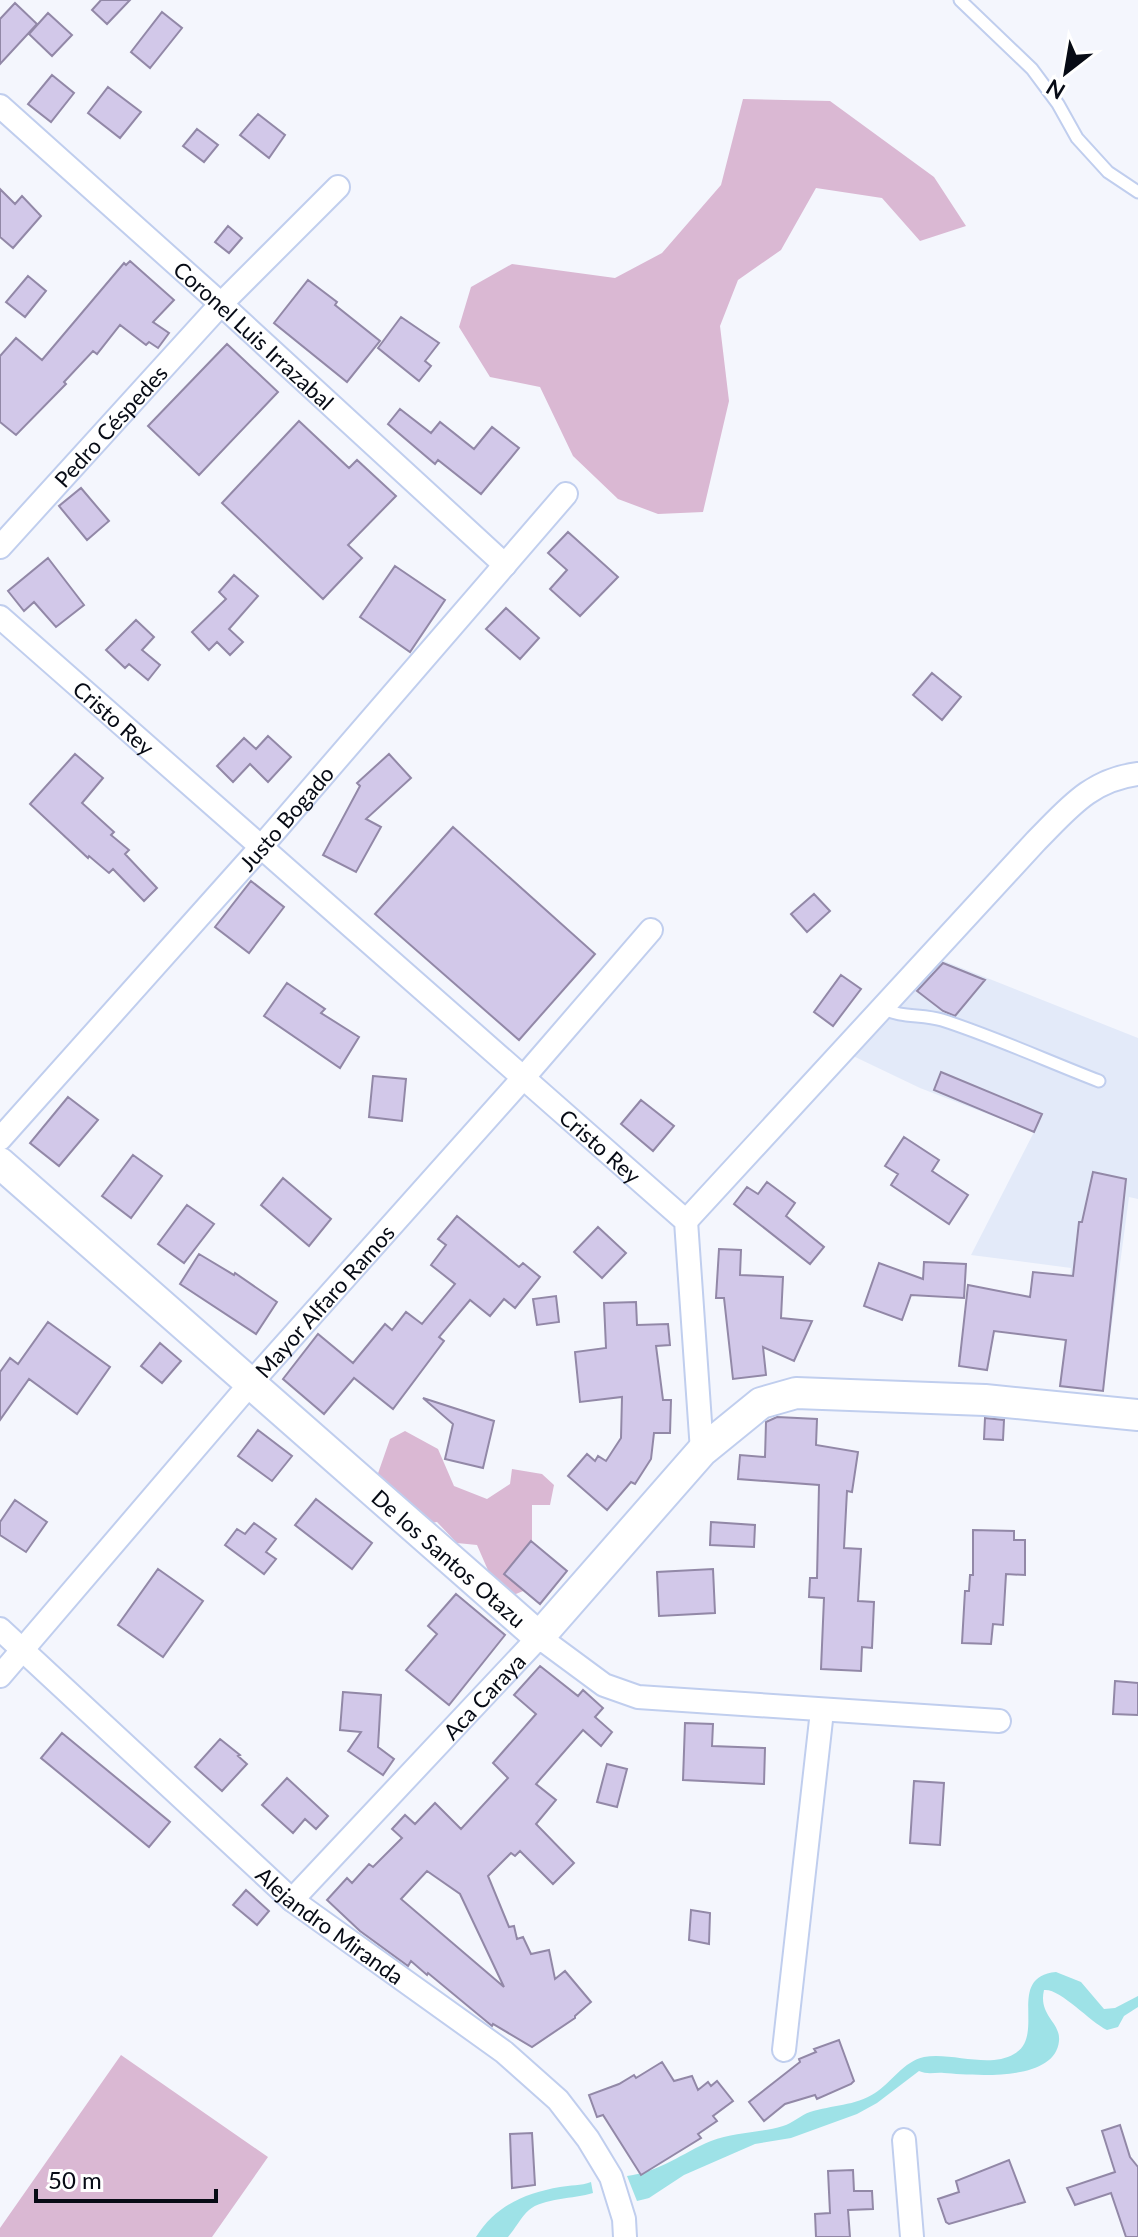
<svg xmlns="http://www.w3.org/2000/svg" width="1138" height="2237" font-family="Lato,sans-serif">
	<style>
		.built { fill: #e3eaf9 }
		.green { fill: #dab8d3 }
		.water { fill: #9ee2e7 }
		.building { fill: #d2c8e9; stroke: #9288a7; stroke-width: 2; fill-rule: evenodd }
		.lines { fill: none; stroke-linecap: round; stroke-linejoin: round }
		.lane-casing { stroke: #c0ceee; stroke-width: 15 }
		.street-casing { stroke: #c0ceee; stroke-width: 26 }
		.secondary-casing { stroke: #c0ceee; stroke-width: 34 }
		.lane { stroke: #fff; stroke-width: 11 }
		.street { stroke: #fff; stroke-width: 22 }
		.secondary { stroke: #fff; stroke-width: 30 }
		.labels { text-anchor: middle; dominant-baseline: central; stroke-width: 8; stroke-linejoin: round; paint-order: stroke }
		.street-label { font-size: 22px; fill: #070b15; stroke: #fff }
	</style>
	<rect width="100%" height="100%" fill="#f4f6fd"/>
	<path class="built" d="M 934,957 L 1138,1038 L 1138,1199 L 1129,1197 L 1103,1391 L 1060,1386 L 1071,1268 L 971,1255 L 1034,1132 L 920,1088 L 851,1055 Z"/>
	<path class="green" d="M 743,99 L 830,101 L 934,177 L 966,226 L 920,241 L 882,198 L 816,188 L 781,250 L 738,280 L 720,326 L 729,401 L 703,512 L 658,514 L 618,499 L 573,456 L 540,387 L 490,377 L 459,327 L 471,287 L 512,264 L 615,278 L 662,253 L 721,185 Z
		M 405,1431 L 438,1449 L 454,1486 L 487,1499 L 510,1484 L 512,1469 L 542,1474 L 554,1485 L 550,1505 L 532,1505 L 532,1565 L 545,1582 L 501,1600 L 477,1545 L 457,1543 L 437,1522 L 419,1525 L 411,1504 L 384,1501 L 375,1482 L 390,1439 Z
		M 121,2055 L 268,2157 L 212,2237 L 0,2237 L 0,2228 Z"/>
	<path class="water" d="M 1056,1972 L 1081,1982 L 1104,2009 L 1115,2008 L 1138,1996 L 1138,2007 L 1124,2016 L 1118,2027 L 1107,2030 C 1089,2021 1060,1988 1044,1990 C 1038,2016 1061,2022 1059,2041 C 1055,2083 972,2075 944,2073 C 935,2072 928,2075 919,2071 L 877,2103 L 857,2114 L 791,2138 L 755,2144 L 684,2175 L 649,2198 L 637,2201 L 627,2176 C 660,2172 682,2153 711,2141 C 734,2132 760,2133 783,2126 C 793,2123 801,2115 810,2112 C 832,2105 855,2106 875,2093 C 891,2083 904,2061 924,2057 C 952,2052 989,2069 1014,2054 C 1047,2036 1005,1977 1056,1972 Z
		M 591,2182 L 593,2193 C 574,2199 543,2198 529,2210 C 521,2217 515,2229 508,2237 L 476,2237 C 495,2206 525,2193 560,2187 C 570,2185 581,2186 591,2182 Z"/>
	<path class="building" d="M 101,0 L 130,0 L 107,24 L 92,10 Z
		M 15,3 L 37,24 L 0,64 L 0,19 Z
		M 162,12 L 182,28 L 150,68 L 131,52 Z
		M 48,13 L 72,35 L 52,56 L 29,34 Z
		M 52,75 L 74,93 L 51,122 L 28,104 Z
		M 108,87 L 141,112 L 120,138 L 88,113 Z
		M 258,114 L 285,135 L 269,158 L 240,135 Z
		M 197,129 L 218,145 L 204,162 L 183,146 Z
		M 0,189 L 15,204 L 22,196 L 41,216 L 13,248 L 0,237 Z
		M 228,226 L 242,238 L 229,253 L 215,242 Z
		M 130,261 L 174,300 L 153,322 L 169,333 L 158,348 L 149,342 L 146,345 L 120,325 L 97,354 L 93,351 L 64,382 L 66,384 L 16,435 L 0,422 L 0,356 L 16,338 L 42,360 L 124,263 L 126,265 Z
		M 28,276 L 46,291 L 25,317 L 6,302 Z
		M 308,280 L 337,302 L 335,305 L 380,341 L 347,382 L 274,323 Z
		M 401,317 L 439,343 L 425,361 L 431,366 L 419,381 L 378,348 Z
		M 227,344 L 278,392 L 199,475 L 148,426 Z
		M 400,409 L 431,433 L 440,422 L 474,449 L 492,427 L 519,448 L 481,494 L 438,460 L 435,464 L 388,424 Z
		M 299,421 L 349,468 L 357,460 L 396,496 L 348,545 L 362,558 L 323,599 L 222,503 Z
		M 81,488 L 109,521 L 87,540 L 59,506 Z
		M 568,532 L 618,577 L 580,616 L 550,589 L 567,570 L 548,553 Z
		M 48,558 L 84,605 L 56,627 L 34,602 L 24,611 L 8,591 Z
		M 395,566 L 445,600 L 410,652 L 360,617 Z
		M 234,575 L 258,596 L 229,629 L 243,642 L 230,655 L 217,642 L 209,650 L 192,632 L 226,599 L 219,592 Z
		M 506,608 L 539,638 L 520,659 L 486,629 Z
		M 136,620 L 154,637 L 142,650 L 160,665 L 148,680 L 129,664 L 125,668 L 106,650 Z
		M 932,673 L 961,697 L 942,720 L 913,695 Z
		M 268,736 L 291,757 L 268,782 L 250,764 L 233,782 L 217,766 L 244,738 L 256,749 Z
		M 75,754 L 103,778 L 82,803 L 114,832 L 111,835 L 129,850 L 125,854 L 157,888 L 144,901 L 113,869 L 109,873 L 89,856 L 88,858 L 30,804 Z
		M 389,754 L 411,778 L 366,819 L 381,827 L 356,872 L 323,855 L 360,786 L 357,783 Z
		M 453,827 L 595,954 L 519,1040 L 375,914 Z
		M 251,881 L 284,907 L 249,953 L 215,927 Z
		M 814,894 L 830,911 L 807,932 L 791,914 Z
		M 943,963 L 985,980 L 955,1016 L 943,1011 L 917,991 Z
		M 841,975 L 861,989 L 833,1026 L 814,1012 Z
		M 287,983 L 325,1009 L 321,1013 L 359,1037 L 340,1068 L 264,1016 Z
		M 941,1072 L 1042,1114 L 1034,1132 L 934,1090 Z
		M 373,1076 L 406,1079 L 402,1121 L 369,1117 Z
		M 68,1097 L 98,1120 L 59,1166 L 30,1143 Z
		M 641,1100 L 674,1126 L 653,1151 L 621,1124 Z
		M 904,1137 L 939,1160 L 932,1171 L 968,1195 L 949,1224 L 891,1185 L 898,1174 L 885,1166 Z
		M 133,1155 L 162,1176 L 131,1218 L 102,1196 Z
		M 1093,1172 L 1126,1179 L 1103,1391 L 1060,1386 L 1066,1340 L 994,1331 L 987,1370 L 959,1366 L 968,1285 L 1030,1297 L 1033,1272 L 1073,1276 L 1079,1222 L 1082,1222 Z
		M 283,1178 L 331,1219 L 309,1246 L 261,1205 Z
		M 767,1182 L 795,1203 L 786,1216 L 824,1247 L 810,1264 L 734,1204 L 747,1187 L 758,1194 Z
		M 187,1205 L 214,1224 L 184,1263 L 158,1244 Z
		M 457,1216 L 519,1267 L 523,1263 L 540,1277 L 515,1308 L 504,1299 L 490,1316 L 470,1300 L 439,1337 L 444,1341 L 393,1409 L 354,1378 L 324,1414 L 283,1379 L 318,1334 L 353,1363 L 385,1324 L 392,1330 L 406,1312 L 422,1324 L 455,1284 L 431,1265 L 446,1245 L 438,1239 Z
		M 598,1227 L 626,1253 L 602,1278 L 574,1252 Z
		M 719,1249 L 741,1250 L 740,1275 L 783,1277 L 781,1318 L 812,1321 L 794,1361 L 763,1347 L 766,1375 L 733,1379 L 724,1298 L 716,1298 Z
		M 199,1254 L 234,1275 L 235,1273 L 277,1302 L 256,1334 L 180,1284 Z
		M 924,1262 L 966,1264 L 964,1298 L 911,1295 L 902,1320 L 864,1306 L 879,1263 L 923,1279 Z
		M 556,1296 L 559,1322 L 537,1325 L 533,1299 Z
		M 636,1302 L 637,1325 L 668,1324 L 670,1345 L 656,1346 L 663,1400 L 671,1400 L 670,1433 L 654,1433 L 651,1459 L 635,1484 L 631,1482 L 607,1510 L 568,1476 L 587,1454 L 595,1461 L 598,1456 L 606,1461 L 621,1438 L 622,1397 L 580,1402 L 575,1352 L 606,1348 L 604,1303 Z
		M 48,1322 L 110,1367 L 77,1414 L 29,1379 L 0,1420 L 0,1372 L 10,1358 L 18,1364 Z
		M 160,1343 L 181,1361 L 162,1383 L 141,1366 Z
		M 423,1398 L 494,1421 L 483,1468 L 445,1459 L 453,1424 Z
		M 777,1417 L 817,1419 L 816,1445 L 858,1452 L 852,1492 L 847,1491 L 844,1548 L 861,1549 L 858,1601 L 874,1602 L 872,1648 L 862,1647 L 861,1671 L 821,1669 L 824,1598 L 809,1597 L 810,1578 L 817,1578 L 819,1485 L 738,1479 L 740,1455 L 765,1457 L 766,1422 Z
		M 985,1418 L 1004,1420 L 1003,1440 L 984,1439 Z
		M 258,1430 L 292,1456 L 272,1481 L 238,1456 Z
		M 316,1499 L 372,1543 L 352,1569 L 295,1525 Z
		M 15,1500 L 47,1522 L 26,1552 L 0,1535 L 0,1522 Z
		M 711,1522 L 755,1525 L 754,1547 L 710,1545 Z
		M 254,1523 L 276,1539 L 266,1552 L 276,1559 L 264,1574 L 225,1545 L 237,1529 L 245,1534 Z
		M 973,1530 L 1014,1531 L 1014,1540 L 1025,1540 L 1025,1575 L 1006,1574 L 1003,1625 L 993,1624 L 991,1644 L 962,1643 L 965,1591 L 969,1591 L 970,1575 L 973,1575 Z
		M 531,1541 L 567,1571 L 540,1604 L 504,1574 Z
		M 158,1569 L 203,1601 L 163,1657 L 118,1625 Z
		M 713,1569 L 715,1613 L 659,1616 L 657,1572 Z
		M 456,1594 L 505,1635 L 449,1705 L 406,1670 L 437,1634 L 428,1626 Z
		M 540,1666 L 578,1696 L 583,1690 L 603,1708 L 595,1717 L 612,1732 L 601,1746 L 583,1730 L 536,1784 L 556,1800 L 536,1824 L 574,1863 L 553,1884 L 520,1851 L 515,1856 L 511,1853 L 488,1876 L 509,1927 L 514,1926 L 517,1939 L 523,1937 L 531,1954 L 549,1950 L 555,1979 L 565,1971 L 591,2002 L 575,2016 L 575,2018 L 532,2047 L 493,2024 L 492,2026 L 428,1973 L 427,1975 L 411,1961 L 408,1966 L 360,1931 L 327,1900 L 347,1878 L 352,1883 L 369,1864 L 373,1867 L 402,1838 L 392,1829 L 405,1815 L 415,1824 L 435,1803 L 461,1829 L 508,1778 L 493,1763 L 536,1714 L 514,1695 ZM 427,1871 L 460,1894 L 504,1987 L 401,1899 Z
		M 1115,1681 L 1138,1683 L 1138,1715 L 1113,1714 Z
		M 343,1692 L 381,1695 L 378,1747 L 394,1759 L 383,1775 L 348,1751 L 361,1732 L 340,1730 Z
		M 685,1723 L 713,1724 L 712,1746 L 765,1748 L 764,1784 L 683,1780 Z
		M 62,1733 L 170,1822 L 149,1847 L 41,1758 Z
		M 220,1739 L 240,1755 L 238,1756 L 247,1764 L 222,1791 L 195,1767 Z
		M 607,1764 L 627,1769 L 617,1807 L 597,1802 Z
		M 287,1778 L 328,1816 L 316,1829 L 305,1819 L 293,1833 L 262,1805 Z
		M 914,1781 L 944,1783 L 940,1845 L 910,1843 Z
		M 246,1890 L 269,1911 L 257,1925 L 233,1905 Z
		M 691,1910 L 710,1913 L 709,1944 L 689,1940 Z
		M 839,2040 L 854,2081 L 851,2084 L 817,2099 L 815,2095 L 785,2104 L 764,2121 L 749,2102 L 800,2062 L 799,2059 L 816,2052 L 814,2049 Z
		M 662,2062 L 674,2081 L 692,2076 L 698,2090 L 708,2082 L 711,2086 L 717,2081 L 733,2101 L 713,2116 L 717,2121 L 698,2134 L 701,2138 L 641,2175 L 603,2115 L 597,2117 L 589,2095 L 619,2084 L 634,2075 L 636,2078 Z
		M 1120,2125 L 1130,2157 L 1138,2167 L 1138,2237 L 1126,2237 L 1111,2193 L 1075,2205 L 1067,2188 L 1115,2172 L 1102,2131 Z
		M 532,2133 L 535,2185 L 512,2188 L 510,2134 Z
		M 1009,2160 L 1025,2202 L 949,2224 L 946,2222 L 938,2199 L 959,2192 L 956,2181 Z
		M 853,2170 L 854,2191 L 872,2191 L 873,2209 L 848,2210 L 850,2237 L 816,2237 L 815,2214 L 830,2213 L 828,2171 Z"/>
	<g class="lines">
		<g class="lane-casing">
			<path id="lane" d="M 960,0 L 1032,69 L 1058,104 L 1077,138 L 1108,172 L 1138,192
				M 882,1008 C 901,1018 922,1014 942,1020 C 995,1037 1047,1061 1099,1081"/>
		</g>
		<g class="street-casing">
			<g id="street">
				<path id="s1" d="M 0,106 L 221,304 L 505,565"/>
				<path id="s2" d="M 0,547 L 221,304 L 338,187"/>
				<path id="s3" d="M 0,617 L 686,1221 L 702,1451"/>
				<path id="s4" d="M 0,1139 L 261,847 L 566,494"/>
				<path d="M 686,1221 L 1036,841 C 1068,809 1090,780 1138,774"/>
				<path id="s5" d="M 0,1629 L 292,1900 L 504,2052 L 558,2100 L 588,2139 L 611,2177 L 624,2219 L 625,2237"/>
				<path id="s6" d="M 0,1676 L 250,1384 L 524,1077 L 651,930"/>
				<path id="s7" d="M 292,1900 L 539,1637 L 604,1685 L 638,1697 L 999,1721"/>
				<path d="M 784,2050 L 822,1711"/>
				<path d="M 904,2140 L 912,2237"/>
			</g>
		</g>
		<g class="secondary-casing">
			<g id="secondary">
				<path id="s8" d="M 0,1163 L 539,1637 L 702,1451 L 761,1403 L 796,1393 L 985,1400 L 1138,1415"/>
			</g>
		</g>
		<use href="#lane" class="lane"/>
		<use href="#street" class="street"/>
		<use href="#secondary" class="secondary"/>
	</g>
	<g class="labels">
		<g class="street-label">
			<text stroke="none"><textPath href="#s1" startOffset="342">Coronel Luis Irrazabal</textPath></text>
			<text stroke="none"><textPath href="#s2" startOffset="164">Pedro Céspedes</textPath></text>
			<text stroke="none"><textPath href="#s3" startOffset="152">Cristo Rey</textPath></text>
			<text stroke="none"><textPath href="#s4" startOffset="430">Justo Bogado</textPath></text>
			<text stroke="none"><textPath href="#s3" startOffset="800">Cristo Rey</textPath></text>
			<text stroke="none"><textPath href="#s6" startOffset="496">Mayor Alfaro Ramos</textPath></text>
			<text stroke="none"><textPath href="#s8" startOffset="598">De los Santos Otazu</textPath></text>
			<text stroke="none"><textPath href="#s7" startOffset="280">Aca Caraya</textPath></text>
			<text stroke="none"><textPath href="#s5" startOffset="444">Alejandro Miranda</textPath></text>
		</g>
	</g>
	<g transform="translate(1066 72) rotate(211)" stroke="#ffffff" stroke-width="6" paint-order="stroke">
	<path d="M0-6L14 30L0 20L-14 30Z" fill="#070b15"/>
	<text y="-12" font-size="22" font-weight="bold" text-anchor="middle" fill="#070b15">N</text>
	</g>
	<path d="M36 2189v12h180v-12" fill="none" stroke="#070b15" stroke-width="4"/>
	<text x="48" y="2189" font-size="24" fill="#070b15" stroke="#ffffff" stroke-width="6" paint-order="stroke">50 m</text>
</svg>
